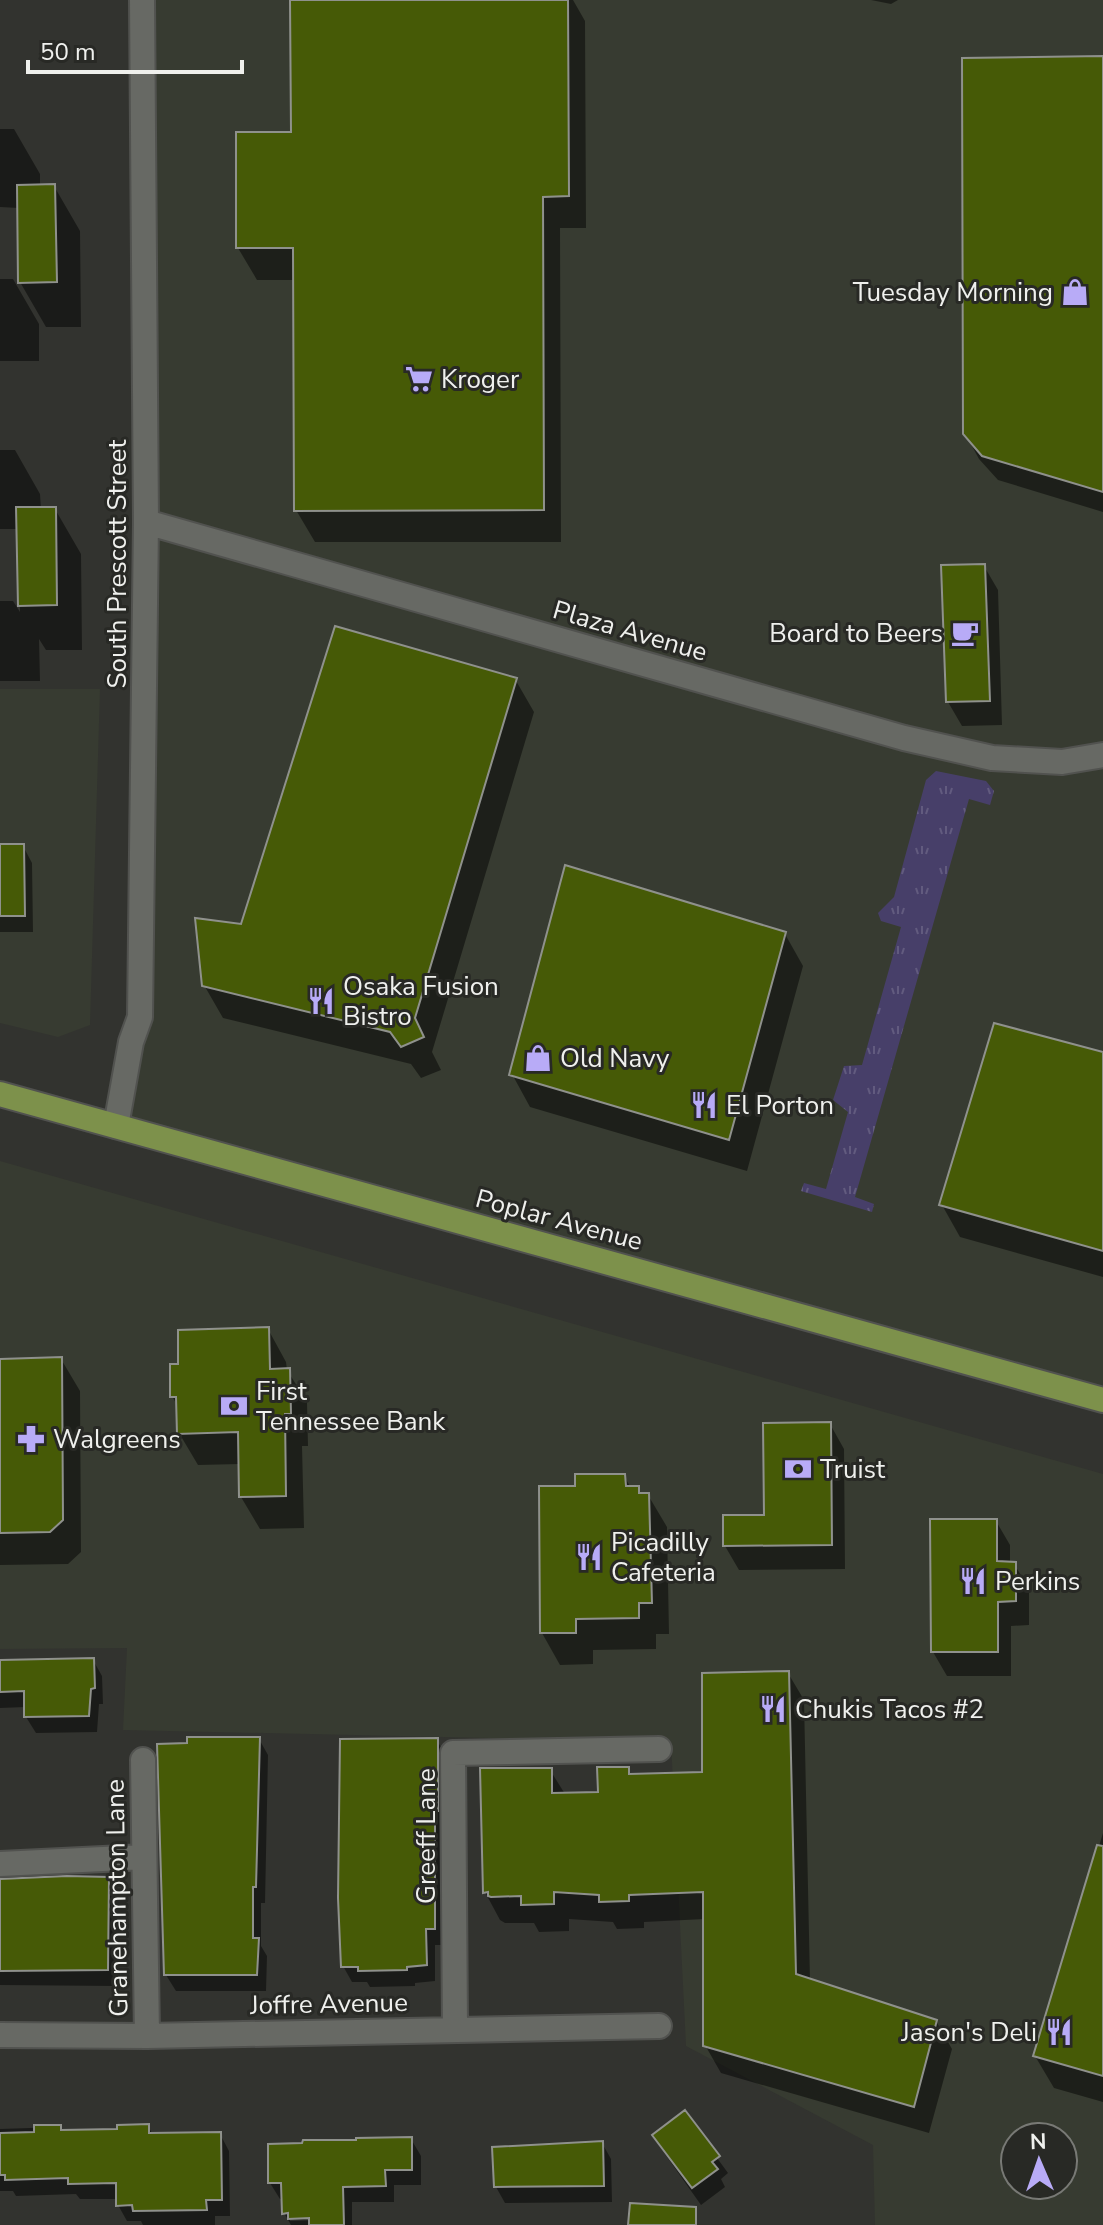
<svg xmlns="http://www.w3.org/2000/svg" width="1103" height="2225" font-family="'Nunito Sans',sans-serif">
	<style>
		.built { fill: #373b31; fill-rule: evenodd }
		.grass { fill: url(#grass-tufts) }
		.shadow { fill: #0007; fill-rule: evenodd }
		.building { fill: #465a06; stroke: #8f918c; stroke-width: 2 }
		.lines { fill: none; stroke-linecap: round; stroke-linejoin: round }
		.minor-casing { stroke: #51524f; stroke-width: 28 }
		.primary-casing { stroke: #51524f; stroke-width: 28 }
		.minor { stroke: #676964; stroke-width: 24 }
		.primary { stroke: #7d914b; stroke-width: 24 }
		.labels { text-anchor: middle; dominant-baseline: central; stroke-width: 6; stroke-linejoin: round; paint-order: stroke }
		.poi-label { font-size: 26px; fill: #eff0ed; stroke: #282925; text-anchor: start }
		.street-label { font-size: 26px; fill: #eff0ed; stroke: #282925 }
	</style>
	<defs>
		<pattern id="grass-tufts" width="24" height="20" patternUnits="userSpaceOnUse" patternTransform="scale(2)"><rect width="24" height="20" fill="#473f69"/><path d="M3 7l-1-3M5 7V3M7 7l1-3M15 17l-1-3M17 17v-4M19 17l1-3" fill="none" stroke="#625b7f"/></pattern>
	</defs>
	<rect width="100%" height="100%" fill="#32332f"/>
	<path class="built" d="M 142,0 L 1103,0 L 1103,1400 L 116,1126 L 131,1042 Z
		M 0,689 L 100,689 L 90,1025 L 58,1037 L 0,1023 Z
		M 0,1161 L 1103,1474 L 1103,2225 L 875,2225 L 873,2145 L 686,2046 L 671,1742 L 123,1730 L 127,1648 L 0,1649 ZM 1015,2137 L 1063,2137 L 1063,2185 L 1015,2185 Z"/>
	<path class="grass" d="M 936,771 L 986,781 L 994,791 L 990,805 L 969,799 L 855,1197 L 874,1204 L 872,1212 L 801,1191 L 804,1183 L 826,1189 L 848,1112 L 833,1100 L 844,1066 L 862,1065 L 901,927 L 881,921 L 878,913 L 894,897 L 926,780 Z"/>
	<path class="shadow" d="M 292,0 L 573,0 L 585,21 L 586,228 L 560,228 L 561,542 L 315,542 L 296,510 L 296,280 L 257,280 L 238,248 L 293,134 Z
		M 871,0 L 898,0 L 891,4 Z
		M 1103,58 L 1103,512 L 998,480 L 979,459 L 965,433 Z
		M 0,129 L 14,129 L 40,174 L 40,187 L 54,186 L 80,231 L 81,327 L 46,327 L 20,282 L 19,208 L 0,207 Z
		M 0,279 L 13,279 L 39,324 L 39,361 L 0,361 Z
		M 0,450 L 15,450 L 40,494 L 41,509 L 55,509 L 81,554 L 82,650 L 46,650 L 39,639 L 40,681 L 0,681 L 0,601 L 13,601 L 20,612 L 19,529 L 0,529 Z
		M 984,566 L 998,590 L 1002,725 L 962,726 L 948,702 Z
		M 515,679 L 534,712 L 432,1052 L 441,1070 L 421,1078 L 411,1064 L 223,1018 L 204,985 L 243,926 Z
		M 0,846 L 23,846 L 32,863 L 33,932 L 0,932 Z
		M 785,934 L 803,966 L 747,1171 L 530,1107 L 512,1074 Z
		M 1103,1054 L 1103,1277 L 960,1237 L 942,1205 Z
		M 268,1329 L 286,1362 L 287,1370 L 307,1402 L 308,1446 L 302,1446 L 304,1528 L 260,1529 L 241,1497 L 240,1464 L 198,1465 L 179,1433 L 178,1407 L 172,1396 L 180,1366 Z
		M 61,1359 L 80,1391 L 81,1552 L 68,1564 L 0,1565 L 0,1361 Z
		M 830,1424 L 844,1449 L 845,1569 L 739,1570 L 725,1546 L 766,1517 Z
		M 624,1476 L 631,1488 L 638,1488 L 642,1495 L 648,1495 L 667,1527 L 669,1634 L 656,1634 L 656,1649 L 593,1650 L 593,1664 L 560,1665 L 542,1633 L 577,1488 Z
		M 996,1521 L 1010,1545 L 1010,1563 L 1014,1564 L 1029,1588 L 1029,1625 L 1011,1626 L 1011,1676 L 947,1676 L 933,1652 Z
		M 93,1660 L 102,1676 L 103,1704 L 99,1704 L 97,1732 L 36,1733 L 26,1717 L 26,1707 L 0,1708 L 0,1662 Z
		M 788,1673 L 804,1700 L 810,1981 L 936,2021 L 952,2049 L 929,2133 L 721,2073 L 705,2045 L 705,1919 L 644,1922 L 644,1928 L 617,1929 L 613,1922 L 569,1919 L 569,1931 L 539,1932 L 534,1923 L 505,1923 L 500,1920 L 485,1892 L 550,1770 L 565,1794 L 600,1794 L 628,1769 L 632,1776 L 704,1774 Z
		M 259,1739 L 268,1755 L 265,1903 L 261,1903 L 261,1946 L 267,1956 L 266,1991 L 176,1991 L 166,1975 L 189,1745 Z
		M 437,1740 L 446,1757 L 444,1945 L 435,1945 L 435,1981 L 415,1983 L 415,1986 L 370,1987 L 367,1982 L 352,1982 L 343,1966 Z
		M 1103,1833 L 1103,2102 L 1054,2088 L 1035,2056 Z
		M 108,1879 L 117,1895 L 116,1986 L 0,1985 L 0,1880 Z
		M 684,2113 L 728,2173 L 721,2179 L 725,2187 L 701,2205 L 653,2137 Z
		M 148,2126 L 153,2135 L 220,2134 L 229,2151 L 230,2216 L 215,2216 L 215,2225 L 143,2225 L 141,2221 L 127,2221 L 118,2205 L 118,2199 L 80,2199 L 76,2194 L 16,2196 L 13,2191 L 0,2191 L 0,2129 L 60,2127 L 63,2132 L 119,2131 Z
		M 411,2139 L 421,2156 L 421,2185 L 394,2185 L 394,2202 L 352,2202 L 352,2225 L 291,2225 L 284,2213 L 283,2199 L 280,2199 L 270,2183 ZM 319,2216 L 319,2220 L 290,2221 L 290,2217 Z
		M 602,2143 L 611,2159 L 612,2202 L 505,2203 L 496,2187 Z"/>
	<path class="building" d="M 290,0 L 568,0 L 569,196 L 543,197 L 544,510 L 294,511 L 293,248 L 236,248 L 236,132 L 291,132 Z
		M 1103,56 L 1103,492 L 982,456 L 963,434 L 962,58 Z
		M 55,184 L 57,282 L 18,283 L 17,185 Z
		M 16,507 L 56,507 L 57,605 L 18,606 Z
		M 985,564 L 990,701 L 946,702 L 941,565 Z
		M 335,626 L 517,678 L 415,1018 L 424,1037 L 401,1047 L 390,1032 L 202,986 L 195,918 L 241,924 Z
		M 0,844 L 24,844 L 25,916 L 0,916 Z
		M 565,865 L 786,932 L 729,1140 L 509,1075 Z
		M 994,1023 L 1103,1052 L 1103,1251 L 939,1205 Z
		M 269,1327 L 270,1369 L 290,1368 L 291,1414 L 285,1414 L 286,1496 L 239,1497 L 238,1432 L 177,1434 L 176,1397 L 170,1397 L 170,1364 L 178,1364 L 178,1330 Z
		M 62,1357 L 63,1520 L 50,1532 L 0,1533 L 0,1359 Z
		M 831,1422 L 832,1545 L 723,1546 L 723,1515 L 764,1515 L 763,1423 Z
		M 575,1474 L 625,1474 L 626,1486 L 639,1486 L 639,1493 L 649,1493 L 652,1603 L 639,1603 L 639,1618 L 576,1619 L 576,1633 L 540,1633 L 539,1486 L 575,1486 Z
		M 930,1519 L 997,1519 L 997,1561 L 1016,1562 L 1016,1601 L 998,1602 L 998,1652 L 931,1652 Z
		M 94,1658 L 95,1688 L 91,1689 L 89,1716 L 24,1717 L 24,1691 L 0,1692 L 0,1660 Z
		M 789,1671 L 796,1974 L 937,2020 L 914,2107 L 703,2046 L 703,1892 L 629,1895 L 629,1901 L 599,1902 L 599,1895 L 554,1892 L 554,1904 L 521,1905 L 521,1896 L 491,1897 L 488,1896 L 488,1892 L 483,1893 L 480,1768 L 552,1768 L 552,1793 L 598,1792 L 597,1767 L 629,1767 L 629,1774 L 702,1772 L 702,1673 Z
		M 187,1737 L 260,1737 L 256,1887 L 253,1887 L 253,1938 L 259,1938 L 257,1975 L 164,1975 L 157,1744 L 187,1743 Z
		M 438,1738 L 438,1811 L 435,1811 L 435,1929 L 426,1929 L 427,1965 L 407,1967 L 407,1970 L 358,1971 L 358,1967 L 341,1967 L 338,1898 L 340,1739 Z
		M 1097,1845 L 1103,1846 L 1103,2076 L 1033,2056 Z
		M 67,1876 L 109,1877 L 108,1970 L 0,1971 L 0,1879 Z
		M 685,2110 L 720,2156 L 712,2162 L 718,2169 L 692,2188 L 652,2135 Z
		M 149,2124 L 149,2133 L 221,2132 L 222,2200 L 206,2200 L 207,2210 L 133,2211 L 132,2205 L 116,2206 L 116,2183 L 68,2184 L 68,2178 L 5,2180 L 5,2175 L 0,2175 L 0,2133 L 34,2132 L 34,2125 L 61,2125 L 61,2130 L 117,2129 L 117,2125 Z
		M 412,2137 L 412,2170 L 385,2170 L 386,2186 L 343,2187 L 344,2225 L 309,2225 L 309,2218 L 288,2219 L 288,2213 L 282,2214 L 281,2183 L 268,2183 L 268,2144 L 302,2143 L 303,2140 L 356,2140 L 356,2138 Z
		M 603,2141 L 604,2186 L 494,2187 L 492,2147 Z
		M 630,2203 L 696,2207 L 696,2225 L 628,2225 Z"/>
	<g class="lines">
		<g class="minor-casing">
			<path id="minor" d="M 146,522 L 904,738 L 992,758 L 1062,762 L 1103,755
				M 116,1126 L 131,1042 L 140,1017 L 146,522 L 142,0
				M 143,1760 L 147,2036
				M 0,1864 L 144,1857
				M 455,2029 L 453,1753 L 659,1749
				M 0,2035 L 147,2036 L 659,2026"/>
		</g>
		<g class="primary-casing">
			<path id="primary" d="M 0,1094 L 1103,1400"/>
		</g>
		<use href="#minor" class="minor"/>
		<use href="#primary" class="primary"/>
	</g>
	<defs>
		<g id="shop-bare" transform="scale(2.16)"><path d="M-5-2.5h2.3a2.7 3.5 0 0 1 5.4 0H5L5.5 6h-11ZM-1.5-2.5h3a1.5 2.3 0 0 0-3 0Z" fill="#b8abf7" stroke="#282925" stroke-width="2.5" paint-order="stroke"/></g>
		<g id="supermarket-bare" transform="scale(2.16)"><path d="M-6-5.5h2.5l.6 2H6L4.5 2H-2.5L-4.4-4H-6ZM-1.5 3.2a1.3 1.3 0 1 0 .1 0ZM3 3.2a1.3 1.3 0 1 0 .1 0Z" fill="#b8abf7" stroke="#282925" stroke-width="2.5" paint-order="stroke"/></g>
		<g id="cafe-bare" transform="scale(2.16)"><path d="M-5.5-4.5H6V0H3Q3 3.5 0 3.5H-2.5Q-5.5 3.5-5.5 0ZM3-3.2v2h1.7v-2ZM-6 4.5H4V6H-6Z" fill="#b8abf7" stroke="#282925" stroke-width="2.5" paint-order="stroke"/></g>
		<g id="restaurant-bare" transform="scale(2.16)"><path d="M-5-6h1v4h1v-4h1v4h1v-4h1v5L-1.5 .5V6h-2V.5L-5-1ZM5-6V6H3V1.5H1.5Q1.5-4 5-6Z" fill="#b8abf7" stroke="#282925" stroke-width="2.5" paint-order="stroke"/></g>
		<g id="bank-bare" transform="scale(2.16)"><path d="M-6-4H6V4H-6ZM0-2.3a2.3 2.3 0 1 0 0 4.6a2.3 2.3 0 1 0 0-4.6Z" fill="#b8abf7" stroke="#282925" stroke-width="2.5" paint-order="stroke"/></g>
		<g id="pharmacy-bare" transform="scale(2.16)"><path d="M-2-6h4v4h4v4h-4v4h-4v-4h-4v-4h4Z" fill="#b8abf7" stroke="#282925" stroke-width="2.5" paint-order="stroke"/></g>
	</defs>
	<g fill-rule="evenodd">
		<use href="#shop-bare" x="1075" y="292"/>
		<use href="#supermarket-bare" x="419" y="379"/>
		<use href="#cafe-bare" x="965" y="633"/>
		<use href="#restaurant-bare" x="321" y="1001"/>
		<use href="#shop-bare" x="538" y="1058"/>
		<use href="#restaurant-bare" x="704" y="1105"/>
		<use href="#bank-bare" x="234" y="1406"/>
		<use href="#pharmacy-bare" x="31" y="1439"/>
		<use href="#bank-bare" x="798" y="1469"/>
		<use href="#restaurant-bare" x="589" y="1557"/>
		<use href="#restaurant-bare" x="973" y="1581"/>
		<use href="#restaurant-bare" x="773" y="1709"/>
		<use href="#restaurant-bare" x="1059" y="2032"/>
	</g>
	<g class="labels">
		<g class="poi-label">
			<text x="1053" y="292" text-anchor="end">Tuesday Morning</text>
			<text x="441" y="379">Kroger</text>
			<text x="943" y="633" text-anchor="end">Board to Beers</text>
			<text x="343" y="986">Osaka Fusion<tspan x="343" dy="30">Bistro</tspan></text>
			<text x="560" y="1058">Old Navy</text>
			<text x="726" y="1105">El Porton</text>
			<text x="256" y="1391">First<tspan x="256" dy="30">Tennessee Bank</tspan></text>
			<text x="53" y="1439">Walgreens</text>
			<text x="820" y="1469">Truist</text>
			<text x="611" y="1542">Picadilly<tspan x="611" dy="30">Cafeteria</tspan></text>
			<text x="995" y="1581">Perkins</text>
			<text x="795" y="1709">Chukis Tacos #2</text>
			<text x="1037" y="2032" text-anchor="end">Jason's Deli</text>
		</g>
		<g class="street-label">
			<text transform="translate(117 564) rotate(-90)">South Prescott Street</text>
			<text transform="translate(630 631) rotate(16)">Plaza Avenue</text>
			<text transform="translate(559 1220) rotate(15)">Poplar Avenue</text>
			<text transform="translate(426 1836) rotate(-90)">Greeff Lane</text>
			<text transform="translate(117 1898) rotate(-91)">Granehampton Lane</text>
			<text transform="translate(329 2004) rotate(-1)">Joffre Avenue</text>
		</g>
	</g>
	<g transform="translate(1039 2161) rotate(358)"><circle r="38" fill="#282925" stroke="#787975" stroke-width="2"/>
	<path d="M0-6L14 30L0 20L-14 30Z" fill="#b8abf7"/>
	<text y="-12" font-size="22" font-weight="bold" text-anchor="middle" fill="#eff0ed">N</text>
	</g>
	<path d="M28 60v12h214v-12" fill="none" stroke="#eff0ed" stroke-width="4"/>
	<text x="40" y="60" font-size="24" fill="#eff0ed" stroke="#282925" stroke-width="6" paint-order="stroke">50 m</text>
</svg>
